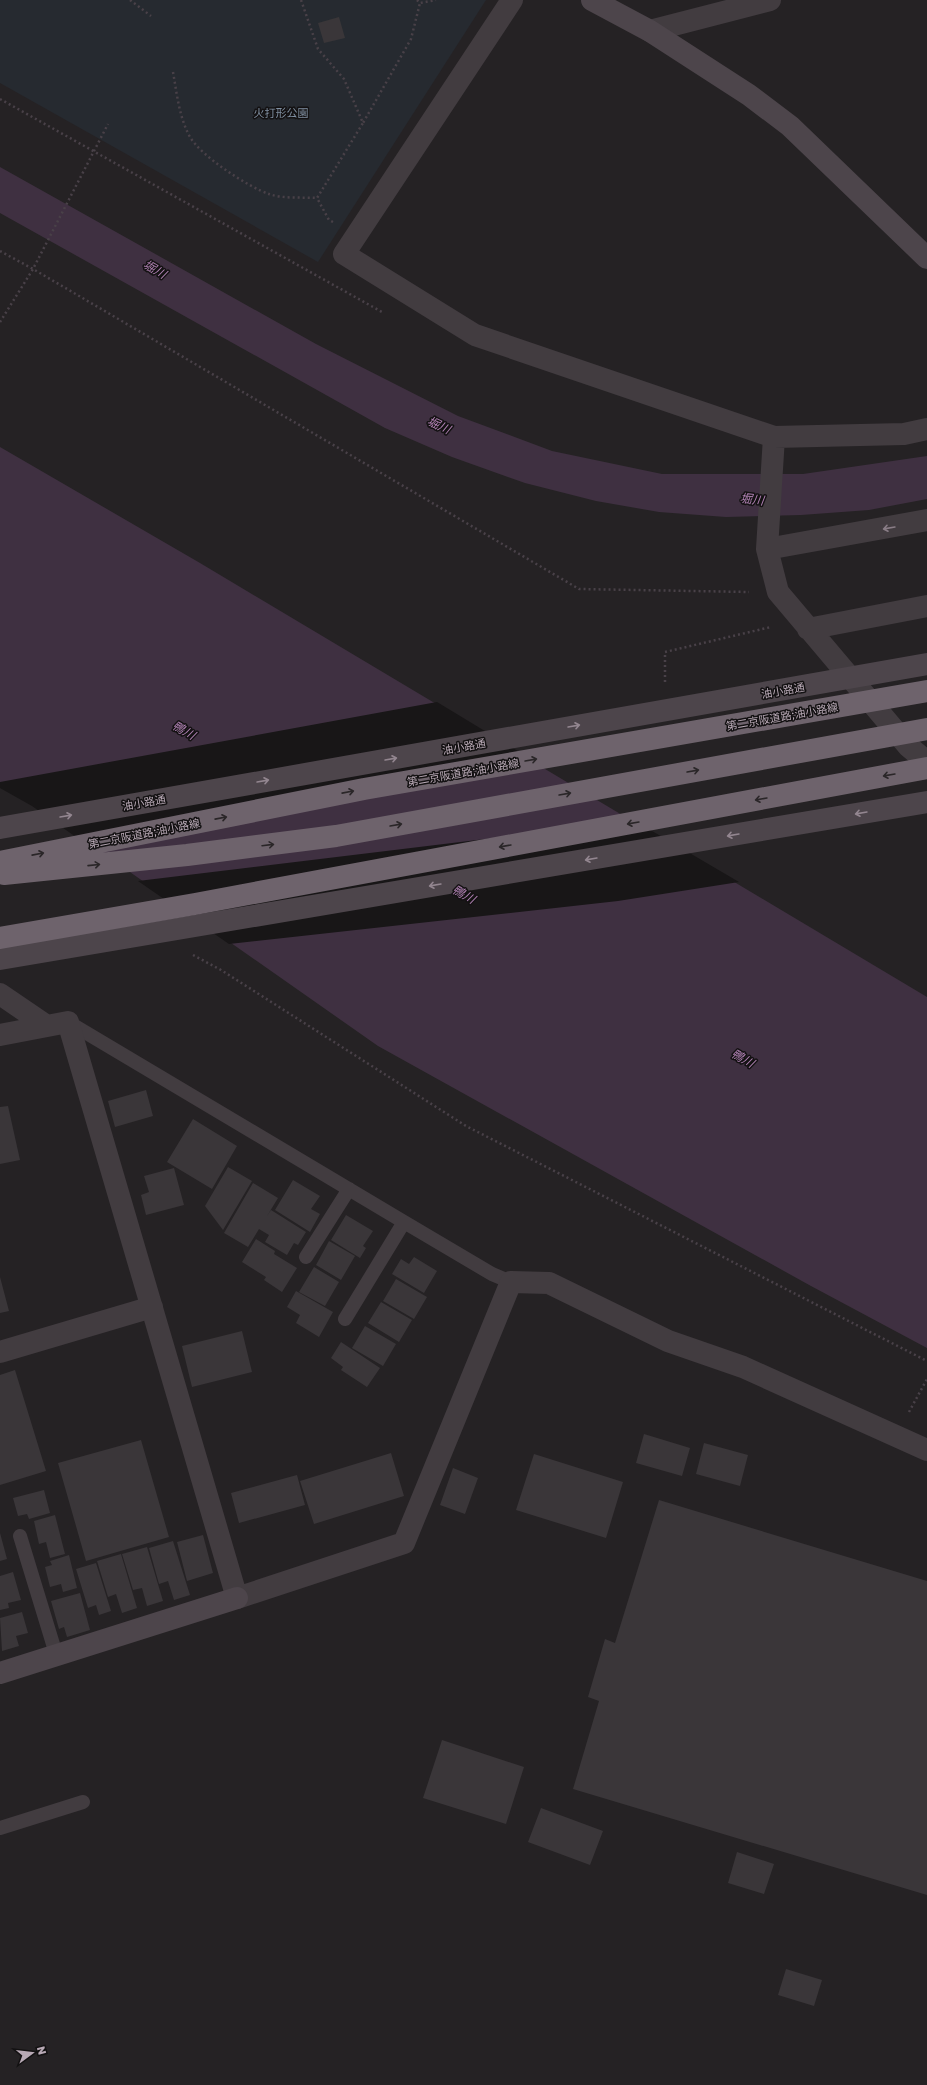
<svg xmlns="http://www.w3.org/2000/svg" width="927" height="2085" font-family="'Golos Text','Noto Sans JP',sans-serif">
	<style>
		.built { fill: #252224 }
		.green { fill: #262a30 }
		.water { fill: #3f3041 }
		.pier { fill: #181617 }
		.building { fill: #3a3639 }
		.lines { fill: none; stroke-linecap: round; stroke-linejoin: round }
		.path { stroke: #494148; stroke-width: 2.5; stroke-dasharray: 2 3; stroke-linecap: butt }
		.lane { stroke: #423c40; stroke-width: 14 }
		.street { stroke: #423c40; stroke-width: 22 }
		.secondary { stroke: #4d454b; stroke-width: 22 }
		.secondary-bridge { stroke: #4d454b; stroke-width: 22 }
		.highway-bridge { stroke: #6e636c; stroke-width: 22 }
		.oneway { stroke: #897d86 }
		.oneway2 { stroke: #938690 }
		.oneway3 { stroke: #2a2628 }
		.labels { text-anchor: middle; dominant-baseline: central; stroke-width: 3; stroke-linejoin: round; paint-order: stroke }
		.park-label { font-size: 11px; fill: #8090a2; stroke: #131112 }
		.street-label { font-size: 11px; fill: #b8a9b5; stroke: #131112 }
		.water-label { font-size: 12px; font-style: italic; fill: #af80b2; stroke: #131112 }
	</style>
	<rect width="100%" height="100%" fill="#181617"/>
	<path class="built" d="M 0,0 L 927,0 L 927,2085 L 0,2085 Z"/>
	<path class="green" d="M 0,0 L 486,0 L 318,262 L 0,83 Z"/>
	<path class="water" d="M 0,167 L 316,344 L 458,416 L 552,451 L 662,474 L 803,474 L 927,456 L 927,499 L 869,510 L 801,515 L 726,517 L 659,512 L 596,501 L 525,483 L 452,457 L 385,428 L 0,213 Z
		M 0,447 L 200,563 L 927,997 L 927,1348 L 811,1286 L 378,1046 L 33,804 L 0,786 Z"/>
	<path class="pier" d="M 437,702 L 526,756 L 83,842 L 32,806 L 0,788 L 0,782 Z
		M 635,821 L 739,882 L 618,901 L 229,944 L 138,881 Z"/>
	<path class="building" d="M 339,17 L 345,38 L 324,43 L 318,23 Z
		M 146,1090 L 153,1116 L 115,1127 L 108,1101 Z
		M 8,1106 L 20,1160 L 0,1164 L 0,1107 Z
		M 193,1119 L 237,1146 L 212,1189 L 167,1162 Z
		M 228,1167 L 252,1181 L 223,1230 L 205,1206 Z
		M 174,1168 L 184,1205 L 146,1215 L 141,1195 L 149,1192 L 144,1176 Z
		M 293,1180 L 320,1196 L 311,1209 L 320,1214 L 310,1232 L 275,1210 Z
		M 253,1183 L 278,1198 L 267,1216 L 271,1210 L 306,1232 L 298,1245 L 294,1243 L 287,1255 L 265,1242 L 269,1235 L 259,1229 L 248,1247 L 224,1233 Z
		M 346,1215 L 373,1231 L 363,1246 L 366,1248 L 360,1258 L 331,1240 Z
		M 256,1239 L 275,1251 L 274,1254 L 297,1268 L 282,1292 L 264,1280 L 266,1277 L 242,1262 Z
		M 329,1241 L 355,1256 L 341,1280 L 316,1265 Z
		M 414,1257 L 437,1271 L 424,1293 L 392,1274 L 401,1259 L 409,1264 Z
		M 314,1267 L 339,1282 L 325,1306 L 299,1292 Z
		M 0,1277 L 9,1311 L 0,1313 Z
		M 396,1279 L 427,1297 L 414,1319 L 383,1301 Z
		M 296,1291 L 333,1312 L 319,1337 L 296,1323 L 300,1315 L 287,1307 Z
		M 381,1302 L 412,1320 L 399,1342 L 368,1323 Z
		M 365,1326 L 396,1344 L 383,1366 L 352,1348 Z
		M 242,1331 L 252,1372 L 192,1387 L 182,1346 Z
		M 341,1342 L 380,1368 L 367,1387 L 341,1370 L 343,1367 L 331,1358 Z
		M 15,1370 L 46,1471 L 0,1485 L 0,1375 Z
		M 644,1434 L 690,1448 L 682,1476 L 636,1463 Z
		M 141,1440 L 169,1537 L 86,1561 L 58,1463 Z
		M 704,1443 L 748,1455 L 740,1486 L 696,1474 Z
		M 391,1453 L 404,1496 L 314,1524 L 300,1481 Z
		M 534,1454 L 623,1482 L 606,1538 L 516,1510 Z
		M 453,1468 L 478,1478 L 465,1514 L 440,1505 Z
		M 297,1475 L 305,1505 L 239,1523 L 231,1493 Z
		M 44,1490 L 50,1513 L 29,1519 L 27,1514 L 18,1516 L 13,1498 Z
		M 659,1500 L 927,1581 L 927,1895 L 573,1789 L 599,1701 L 588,1697 L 605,1639 L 615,1643 Z
		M 55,1515 L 65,1554 L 50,1558 L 46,1542 L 39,1544 L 34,1521 Z
		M 0,1533 L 7,1559 L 0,1561 Z
		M 203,1535 L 213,1573 L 187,1581 L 177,1542 Z
		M 173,1541 L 190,1595 L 174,1600 L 168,1581 L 159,1584 L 149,1548 Z
		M 147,1547 L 163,1601 L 147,1606 L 142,1588 L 133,1590 L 122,1554 Z
		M 121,1554 L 137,1608 L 122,1613 L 116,1594 L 108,1597 L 97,1561 Z
		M 69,1555 L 77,1588 L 63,1592 L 61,1584 L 50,1587 L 45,1567 L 52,1565 L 50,1561 Z
		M 96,1563 L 111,1611 L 99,1615 L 96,1605 L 88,1608 L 76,1569 Z
		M 13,1572 L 21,1600 L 8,1603 L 9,1608 L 0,1610 L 0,1576 Z
		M 80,1593 L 90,1630 L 67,1637 L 64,1627 L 59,1629 L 51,1601 Z
		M 22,1612 L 28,1633 L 16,1636 L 19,1646 L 2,1651 L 0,1618 Z
		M 442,1740 L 524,1767 L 506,1824 L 423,1798 Z
		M 541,1808 L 603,1831 L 590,1865 L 528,1842 Z
		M 737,1852 L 774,1864 L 764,1894 L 728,1883 Z
		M 786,1969 L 822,1980 L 814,2006 L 778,1995 Z"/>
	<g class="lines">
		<path class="path" d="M 130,0 L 151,16
			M 301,0 L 318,49 L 344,79 L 363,123 L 411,39 L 420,3
			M 417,0 L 420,3 L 436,0
			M 173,72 C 177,94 179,117 190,137 C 201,156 248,187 269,194 C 283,199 302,197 317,198
			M 0,99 L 382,312
			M 333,222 L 329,220 L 317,198 L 363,123
			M 0,251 L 33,269 L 579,589 L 749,592
			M 0,322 L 33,269 L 108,124
			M 665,682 L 665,652 L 771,627
			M 193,955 L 221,970 L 466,1126 L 927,1361
			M 909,1412 L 927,1379"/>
		<path class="lane" d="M 68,1022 L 404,1222 L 492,1274 L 511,1282
			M 306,1257 L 349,1189
			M 345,1319 L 404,1222
			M 20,1536 L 56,1654
			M 0,1828 L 83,1802"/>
		<path class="street" d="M 512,0 L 344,254 L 475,335 L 774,437 L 904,434 L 927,429
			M 650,31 L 770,0
			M 774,437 L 767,549 L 778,592 L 908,746 L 927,762
			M 767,549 L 927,520
			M 808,629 L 927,606
			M 0,994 L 47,1026
			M 0,1035 L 68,1022 L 237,1598 L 404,1543 L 511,1282 L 549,1283 L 668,1341 L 743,1367 L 927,1450
			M 0,1352 L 152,1307"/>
		<path class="secondary" d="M 592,0 L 650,31 L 749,95 L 790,126 L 927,258
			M 0,1673 L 237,1598"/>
		<path class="secondary-bridge" d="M 0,828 L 927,664
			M 0,959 L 927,802"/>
		<path class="highway-bridge" d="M 0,862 L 364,789 L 927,691
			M 4,874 L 187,855 L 336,836 L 927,729
			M 0,938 L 195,904 L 927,768"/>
	</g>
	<defs><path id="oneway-shaft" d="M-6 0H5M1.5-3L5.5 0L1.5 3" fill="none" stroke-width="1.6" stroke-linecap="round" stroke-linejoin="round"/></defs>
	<use class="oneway" href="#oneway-shaft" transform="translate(889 528) rotate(170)"/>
	<g class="oneway2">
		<use href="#oneway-shaft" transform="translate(574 726) rotate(-10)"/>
		<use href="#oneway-shaft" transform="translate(391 759) rotate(-10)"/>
		<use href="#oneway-shaft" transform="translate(263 781) rotate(-10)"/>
		<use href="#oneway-shaft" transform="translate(861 813) rotate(170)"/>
		<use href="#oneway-shaft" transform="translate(66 816) rotate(-10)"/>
		<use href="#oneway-shaft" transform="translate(733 835) rotate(170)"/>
		<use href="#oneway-shaft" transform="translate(591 859) rotate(170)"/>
		<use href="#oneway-shaft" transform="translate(435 885) rotate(170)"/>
	</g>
	<g class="oneway3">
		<use href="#oneway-shaft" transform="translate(531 760) rotate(-10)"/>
		<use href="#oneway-shaft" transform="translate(693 771) rotate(-10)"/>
		<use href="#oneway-shaft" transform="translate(889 775) rotate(170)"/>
		<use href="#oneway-shaft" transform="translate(348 792) rotate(-11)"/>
		<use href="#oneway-shaft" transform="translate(565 794) rotate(-10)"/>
		<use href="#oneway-shaft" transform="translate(761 799) rotate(170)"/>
		<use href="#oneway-shaft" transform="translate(221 818) rotate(-11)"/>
		<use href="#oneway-shaft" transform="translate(633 823) rotate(170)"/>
		<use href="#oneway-shaft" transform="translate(396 825) rotate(-10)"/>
		<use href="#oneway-shaft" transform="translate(268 845) rotate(-7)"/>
		<use href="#oneway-shaft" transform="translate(505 846) rotate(170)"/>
		<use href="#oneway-shaft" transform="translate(38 854) rotate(-11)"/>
		<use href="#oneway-shaft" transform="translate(94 865) rotate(-6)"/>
	</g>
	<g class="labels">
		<g class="park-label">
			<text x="281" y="112">火打形公園</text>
		</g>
		<g class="street-label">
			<text transform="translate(783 690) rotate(-10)">油小路通</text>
			<text transform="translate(782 716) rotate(-10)">第二京阪道路;油小路線</text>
			<text transform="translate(464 746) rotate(-10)">油小路通</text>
			<text transform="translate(463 772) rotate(-10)">第二京阪道路;油小路線</text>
			<text transform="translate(144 802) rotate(-10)">油小路通</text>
			<text transform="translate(144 833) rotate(-11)">第二京阪道路;油小路線</text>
		</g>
		<g class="water-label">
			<text transform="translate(155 269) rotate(30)">堀川</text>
			<text transform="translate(439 425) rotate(25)">堀川</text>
			<text transform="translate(752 499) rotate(7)">堀川</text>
			<text transform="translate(184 730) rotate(30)">鴨川</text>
			<text transform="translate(464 894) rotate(30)">鴨川</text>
			<text transform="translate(743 1058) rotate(30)">鴨川</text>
		</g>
	</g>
	<g transform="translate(32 2053) rotate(75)" stroke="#131112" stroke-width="3" paint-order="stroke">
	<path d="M0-3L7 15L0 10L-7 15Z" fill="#b8a9b5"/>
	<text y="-6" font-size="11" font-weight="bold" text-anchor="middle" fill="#b8a9b5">N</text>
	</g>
</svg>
